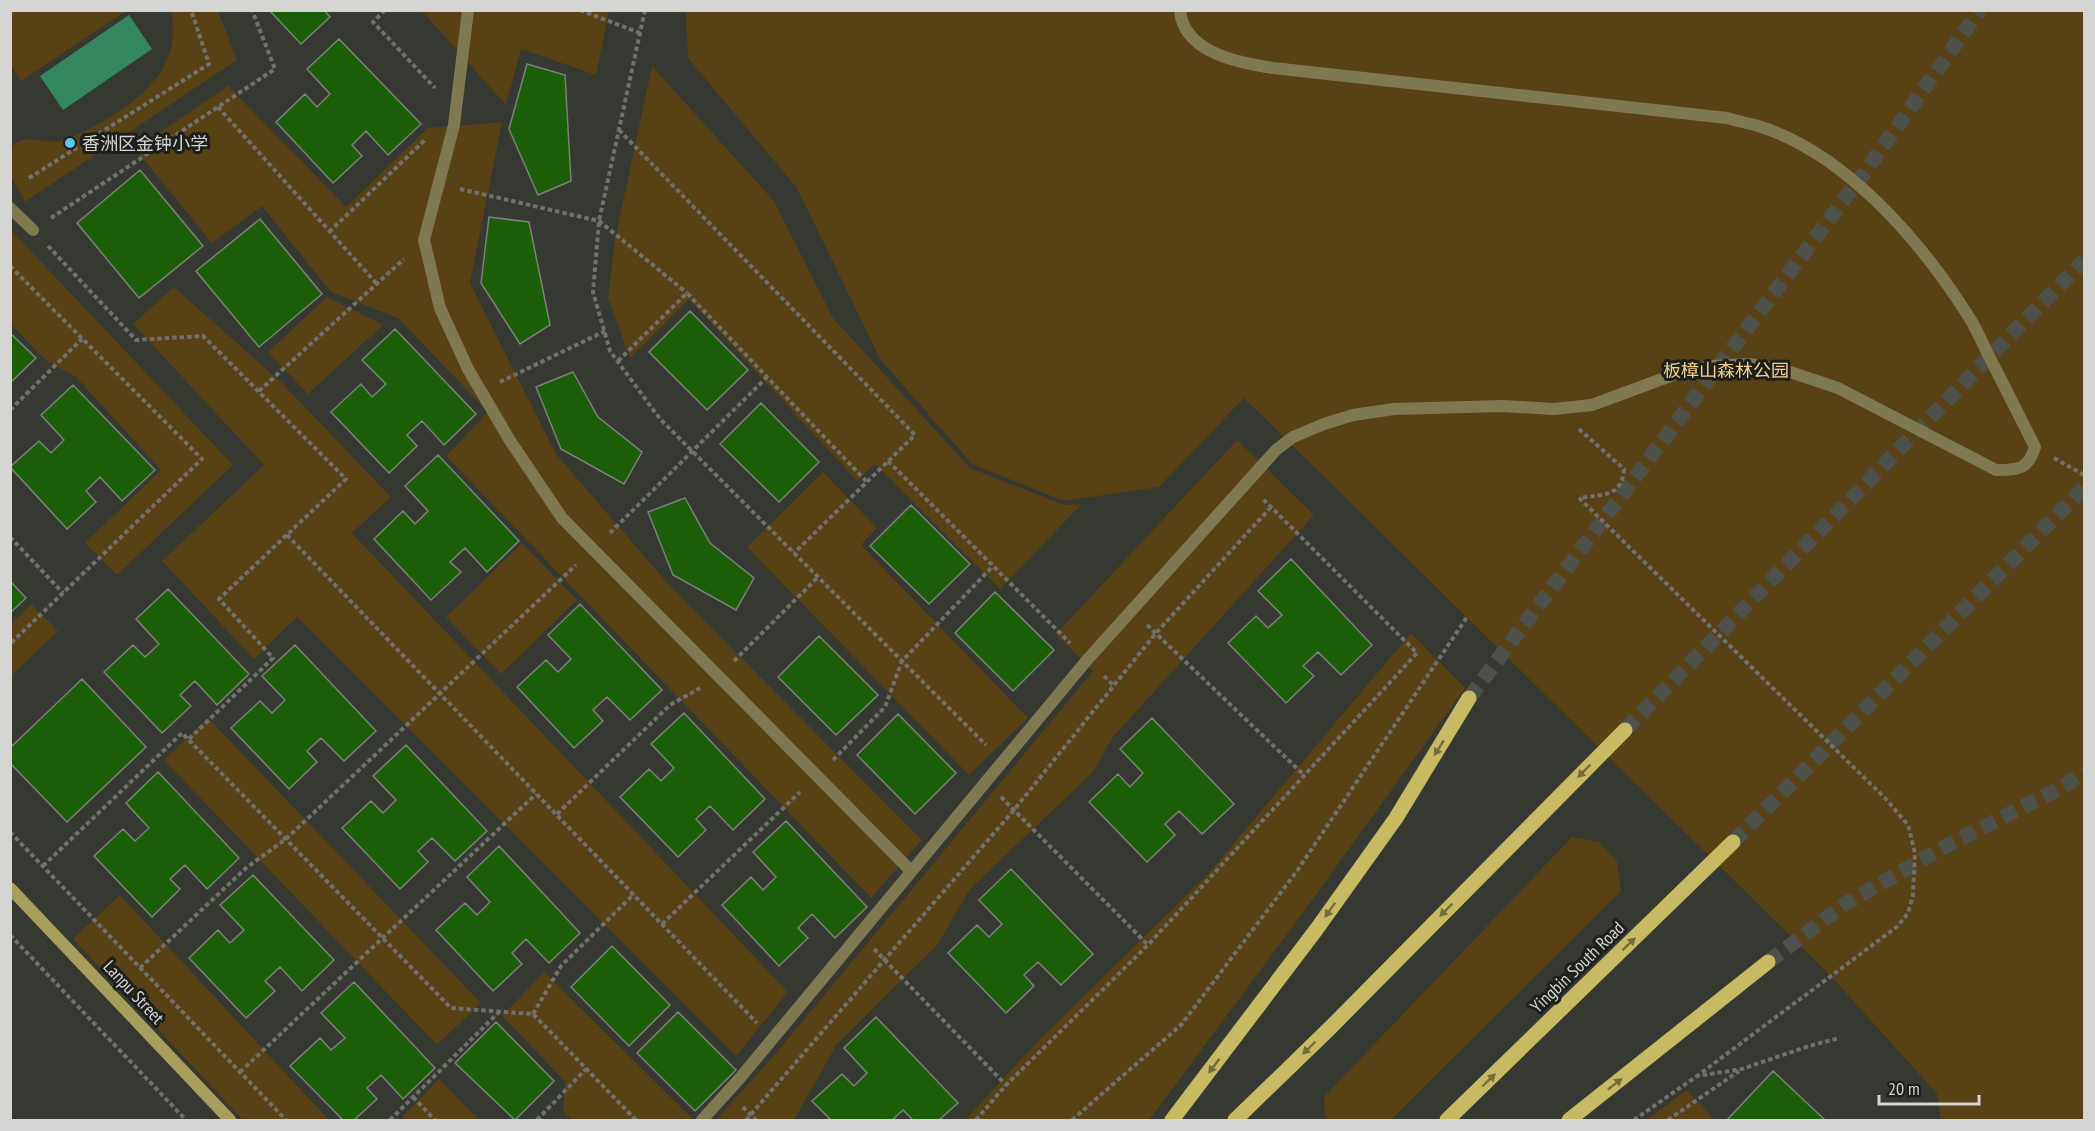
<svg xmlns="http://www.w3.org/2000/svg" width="2095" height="1131" font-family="'PT Sans Narrow','Noto Sans SC',sans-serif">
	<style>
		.green { fill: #574115 }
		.water { fill: #338860 }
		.building { fill: #1c5d08; stroke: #7c807b; stroke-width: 1.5 }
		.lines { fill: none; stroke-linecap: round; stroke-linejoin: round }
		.primary-tunnel { stroke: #4e504a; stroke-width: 15; stroke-dasharray: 15 8; stroke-linecap: butt }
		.path { stroke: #70716c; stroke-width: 4; stroke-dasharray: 4.5 3; stroke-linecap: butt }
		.service { stroke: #7f7951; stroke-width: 12 }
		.secondary { stroke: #a89e5b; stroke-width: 12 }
		.primary { stroke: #c7ba62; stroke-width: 15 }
		.oneway { fill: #726c3f }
		.poi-dot { fill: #5ac8e6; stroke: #1e1f1c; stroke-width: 2 }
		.labels { text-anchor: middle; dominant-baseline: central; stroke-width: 6; stroke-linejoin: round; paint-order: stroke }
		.poi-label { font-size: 18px; fill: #d5d6d3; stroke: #1e1f1c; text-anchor: start }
		.park-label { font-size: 18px; fill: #f6d08c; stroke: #1e1f1c }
		.street-label { font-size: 18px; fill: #d5d6d3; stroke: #1e1f1c }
	</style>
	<rect width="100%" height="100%" fill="#363832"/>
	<path class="green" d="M 10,11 L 11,10 L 126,11 L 21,81 L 11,66 Z
		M 171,11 L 218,11 L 237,60 L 25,202 L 11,177 L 11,148 C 14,145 18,141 22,140 C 33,137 47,143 59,141 C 75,138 91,128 105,120 C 147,95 182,63 171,11 Z
		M 422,11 L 609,11 L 596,75 L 521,49 L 506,105 Z
		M 686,11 L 2084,11 L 2084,1120 L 1941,1120 L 1937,1094 L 1829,974 L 1244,398 L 1159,487 L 1064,501 L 972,464 L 880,359 L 797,188 L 688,58 Z
		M 652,66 L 774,201 L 833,318 L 970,468 L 1064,505 L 1082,504 L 1000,589 L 875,464 L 857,481 L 689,299 L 630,358 L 608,298 L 615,239 Z
		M 228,86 L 346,207 L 428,128 L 502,122 L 470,283 L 556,454 L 670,586 L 922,840 L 871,898 L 446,456 L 488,412 L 398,318 L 331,292 L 262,206 L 212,243 L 135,149 Z
		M 11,230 L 233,465 L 117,575 L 85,543 L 161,470 L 76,377 L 44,359 L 11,324 Z
		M 174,287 L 282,383 L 391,497 L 352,533 L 788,992 L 736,1056 L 297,617 L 254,659 L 162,561 L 264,465 L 133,324 Z
		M 327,297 L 383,325 L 308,394 L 268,352 Z
		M 1237,440 L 1314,515 L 1113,737 L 1092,773 L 970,889 L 938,944 L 837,1044 L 795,1118 L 793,1120 L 716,1120 L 777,1052 L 1093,671 L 1056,634 Z
		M 823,472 L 877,528 L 861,545 L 1028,718 L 969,775 L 747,547 Z
		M 522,543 L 577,600 L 501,674 L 446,617 Z
		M 31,604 L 58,631 L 11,676 L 11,624 Z
		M 1411,633 L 1465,688 L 1300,917 L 1149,1120 L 965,1120 L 1039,1040 L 1208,874 Z
		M 208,718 L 481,1003 L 437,1045 L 164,760 Z
		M 1572,837 L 1599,842 L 1617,861 L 1621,891 L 1391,1120 L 1329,1120 L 1325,1115 L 1324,1097 Z
		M 120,895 L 329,1120 L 243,1120 L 73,939 Z
		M 544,972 L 694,1120 L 572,1120 L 563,1111 L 565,1081 L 502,1016 Z
		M 439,1079 L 479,1120 L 405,1120 L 402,1117 Z
		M 1687,1090 L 1715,1120 L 1646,1120 Z"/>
	<path class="water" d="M 129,15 L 152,49 L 63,110 L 40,76 Z"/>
	<path class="building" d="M 269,10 L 324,10 L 330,17 L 301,44 Z
		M 339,39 L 421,124 L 388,155 L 366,131 L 352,145 L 362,156 L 333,183 L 276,122 L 305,94 L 317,107 L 330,94 L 307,69 Z
		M 527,64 L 565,75 L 571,181 L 538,195 L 509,129 Z
		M 140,170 L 203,246 L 139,298 L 77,223 Z
		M 489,217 L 529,222 L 550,325 L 520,344 L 481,283 Z
		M 260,219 L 322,294 L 259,347 L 196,271 Z
		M 690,311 L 748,370 L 707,410 L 649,352 Z
		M 395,329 L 476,414 L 444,445 L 422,421 L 407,435 L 417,446 L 389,473 L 331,412 L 361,384 L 372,397 L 386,384 L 362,360 Z
		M 10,333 L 36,358 L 10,383 Z
		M 573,372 L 598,417 L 642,452 L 624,484 L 561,449 L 536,387 Z
		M 73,385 L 155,470 L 122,501 L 100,477 L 86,491 L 96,502 L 67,529 L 10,467 L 39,441 L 51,453 L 64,440 L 41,415 Z
		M 761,403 L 819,462 L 779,502 L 720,444 Z
		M 438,455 L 519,541 L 487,572 L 465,548 L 450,562 L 461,572 L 431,600 L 374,539 L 403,511 L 415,524 L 428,511 L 405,486 Z
		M 685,498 L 710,543 L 754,578 L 736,610 L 673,575 L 648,512 Z
		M 911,505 L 970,564 L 929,604 L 870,546 Z
		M 1291,559 L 1372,645 L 1341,675 L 1318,652 L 1303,666 L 1314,676 L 1286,703 L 1228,643 L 1256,616 L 1268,628 L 1282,615 L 1258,591 Z
		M 10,581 L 26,598 L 10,613 Z
		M 168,589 L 249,674 L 217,705 L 195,681 L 180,695 L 191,706 L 162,733 L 104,672 L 133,645 L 145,657 L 159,644 L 136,619 Z
		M 995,592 L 1054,650 L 1013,691 L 955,633 Z
		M 580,604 L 662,690 L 630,720 L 607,697 L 593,710 L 603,721 L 574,748 L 517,687 L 546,660 L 558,672 L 571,659 L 548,635 Z
		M 819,636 L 878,695 L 836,735 L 778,677 Z
		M 295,645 L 376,731 L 344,761 L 321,738 L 307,751 L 317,762 L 289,789 L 231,728 L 260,701 L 272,713 L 285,700 L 262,676 Z
		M 82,679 L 146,747 L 67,822 L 10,763 L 10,748 Z
		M 684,713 L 765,799 L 733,830 L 710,806 L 696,819 L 706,830 L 678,857 L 620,797 L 649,769 L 661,781 L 674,768 L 651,744 Z
		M 898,714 L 956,773 L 915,814 L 857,755 Z
		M 1152,718 L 1234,804 L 1202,834 L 1179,811 L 1165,824 L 1175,835 L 1147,862 L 1089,802 L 1118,774 L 1130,787 L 1143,773 L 1120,749 Z
		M 406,745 L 487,831 L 455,861 L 432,838 L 418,851 L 428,862 L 400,889 L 342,828 L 371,801 L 383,813 L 396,800 L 373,776 Z
		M 158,772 L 239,858 L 207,889 L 185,865 L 170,879 L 180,889 L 152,917 L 94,856 L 123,829 L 135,841 L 149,828 L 126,803 Z
		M 786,821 L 867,907 L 835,938 L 812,914 L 798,928 L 808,938 L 779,966 L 722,905 L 751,877 L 763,890 L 776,877 L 753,852 Z
		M 499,846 L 580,933 L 549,963 L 526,939 L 512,953 L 522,964 L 493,991 L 436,930 L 465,903 L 477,915 L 490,902 L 467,877 Z
		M 1011,869 L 1093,954 L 1061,985 L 1038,962 L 1024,975 L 1034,986 L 1006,1013 L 948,953 L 977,925 L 989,937 L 1002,924 L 979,900 Z
		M 253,875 L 334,960 L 302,991 L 280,967 L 265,981 L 275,991 L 246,1018 L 189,958 L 218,930 L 230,943 L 244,930 L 220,905 Z
		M 612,946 L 670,1005 L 629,1046 L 571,987 Z
		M 354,982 L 435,1068 L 403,1099 L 381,1075 L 367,1088 L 377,1099 L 354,1120 L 343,1120 L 290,1066 L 320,1038 L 331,1050 L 345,1038 L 321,1013 Z
		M 678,1012 L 736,1070 L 695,1111 L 637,1053 Z
		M 876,1017 L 958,1103 L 939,1120 L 913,1120 L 903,1110 L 892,1120 L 831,1120 L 812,1101 L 842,1074 L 854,1086 L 867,1073 L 844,1048 Z
		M 496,1022 L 554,1081 L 515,1120 L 455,1063 Z
		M 1773,1071 L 1825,1120 L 1727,1120 Z"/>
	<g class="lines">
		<path class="primary-tunnel" d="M 1469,698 L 1867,169 L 1980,10
			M 1625,730 L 2084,260
			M 1733,842 L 2084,488
			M 1768,962 L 1845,904 L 1948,845 L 2066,785 L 2084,772"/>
		<path class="path" d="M 385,10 L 373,22 L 435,88
			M 580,10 L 640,33
			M 645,10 L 599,221 L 593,292 L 610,351 L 660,419 L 986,745
			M 218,107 L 377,284
			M 619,130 L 915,435 L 794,553
			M 29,178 L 209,64 L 191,10
			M 460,189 L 599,221 L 687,293
			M 51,218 L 275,69 L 252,10
			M 329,232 L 425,140
			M 48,246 L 136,340 L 203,336 L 346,479 L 219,599 L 273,658 L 188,740
			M 10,266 L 202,459 L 10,644
			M 618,361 L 687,293 L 867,482
			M 500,382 L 605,331
			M 259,391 L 404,259
			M 10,410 L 82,339
			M 1579,429 L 1624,469 C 1622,497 1603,494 1580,498
			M 2054,458 L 2084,475
			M 888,461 L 1070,643
			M 1579,498 L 1886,799 L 1908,825 L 1915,853 L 1913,895 L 1908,913 L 1898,926 L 1697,1076
			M 610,533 L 767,377
			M 287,535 L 757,1023
			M 10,537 L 63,593
			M 1147,625 L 1304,775
			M 734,661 L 818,577
			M 1104,676 L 1114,686
			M 833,760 L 885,707 L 902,661 L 993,566
			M 1001,797 L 1148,945
			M 557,814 L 670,705 L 700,688
			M 10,832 L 286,1120
			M 43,866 L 182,733 L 451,1008 L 533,1014 L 636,1120
			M 662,924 L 800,792
			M 10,935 L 186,1120
			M 874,949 L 1006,1085
			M 140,968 L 246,868 L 286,839 L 576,565
			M 533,1014 L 561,966 L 634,894
			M 240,1072 L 536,794
			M 413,1097 L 435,1120
			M 743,1107 L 756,1120
			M 390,1120 L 499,1012
			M 537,1120 L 586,1069
			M 746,1120 L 1014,810 L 1156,633 L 1271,507
			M 976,1120 L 1006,1085 L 1148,945 L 1417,653 L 1262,498
			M 1072,1120 L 1181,1025 L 1297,871 L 1467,617
			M 1634,1120 L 1697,1076 L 1742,1069 L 1809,1046 L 1840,1038
			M 1668,1120 L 1739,1071"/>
		<path class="service" d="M 468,10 L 454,125 L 424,240 L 440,308 L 468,369 L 509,439 L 562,518 L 911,871
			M 10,208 L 33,230
			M 702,1120 L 740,1078 L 1087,660 L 1276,450 L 1293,437 L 1324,424 L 1353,415 L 1394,409 L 1502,406 L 1554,409 L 1592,405 L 1673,375 L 1712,366 L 1749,364 L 1784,370 L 1838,388 L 1996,470 C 2018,470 2028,470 2035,447 C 2020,417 2005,388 1990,358 C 1982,343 1976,327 1967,314 C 1920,240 1844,152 1758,126 C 1748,123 1737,121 1727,118 L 1273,68 C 1240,63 1183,53 1180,10"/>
		<path class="secondary" d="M 10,888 L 230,1120"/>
		<path class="primary" d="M 1172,1120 L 1316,930 L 1396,818 L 1469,698
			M 1235,1120 L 1329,1029 L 1625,730
			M 1447,1120 L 1733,842
			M 1569,1120 L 1768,962"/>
	</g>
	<defs><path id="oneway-solid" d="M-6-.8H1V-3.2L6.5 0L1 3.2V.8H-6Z" transform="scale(1.5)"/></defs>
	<g class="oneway">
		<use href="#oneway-solid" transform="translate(1439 748) rotate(122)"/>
		<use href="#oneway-solid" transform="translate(1584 771) rotate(135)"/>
		<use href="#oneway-solid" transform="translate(1330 910) rotate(125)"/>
		<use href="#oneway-solid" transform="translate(1446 910) rotate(135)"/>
		<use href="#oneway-solid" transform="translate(1629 944) rotate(-44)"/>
		<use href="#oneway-solid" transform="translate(1309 1048) rotate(136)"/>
		<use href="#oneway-solid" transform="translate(1214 1066) rotate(127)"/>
		<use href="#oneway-solid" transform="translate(1489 1080) rotate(-44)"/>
		<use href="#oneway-solid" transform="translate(1615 1084) rotate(-38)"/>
	</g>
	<circle class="poi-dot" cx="70" cy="143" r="6"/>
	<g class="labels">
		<g class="poi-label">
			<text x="82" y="143">香洲区金钟小学</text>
		</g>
		<g class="park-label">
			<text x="1726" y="370">板樟山森林公园</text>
		</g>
		<g class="street-label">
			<text transform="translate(1577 967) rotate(-44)">Yingbin South Road</text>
			<text transform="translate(134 992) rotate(47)">Lanpu Street</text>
		</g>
	</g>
	<rect width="2095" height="1131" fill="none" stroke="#d5d6d3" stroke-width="24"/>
	<path d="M1879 1095v9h100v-9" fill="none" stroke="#d5d6d3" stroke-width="3"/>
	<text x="1888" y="1095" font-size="18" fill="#d5d6d3" stroke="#1e1f1c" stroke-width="4.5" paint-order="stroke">20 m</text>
</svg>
